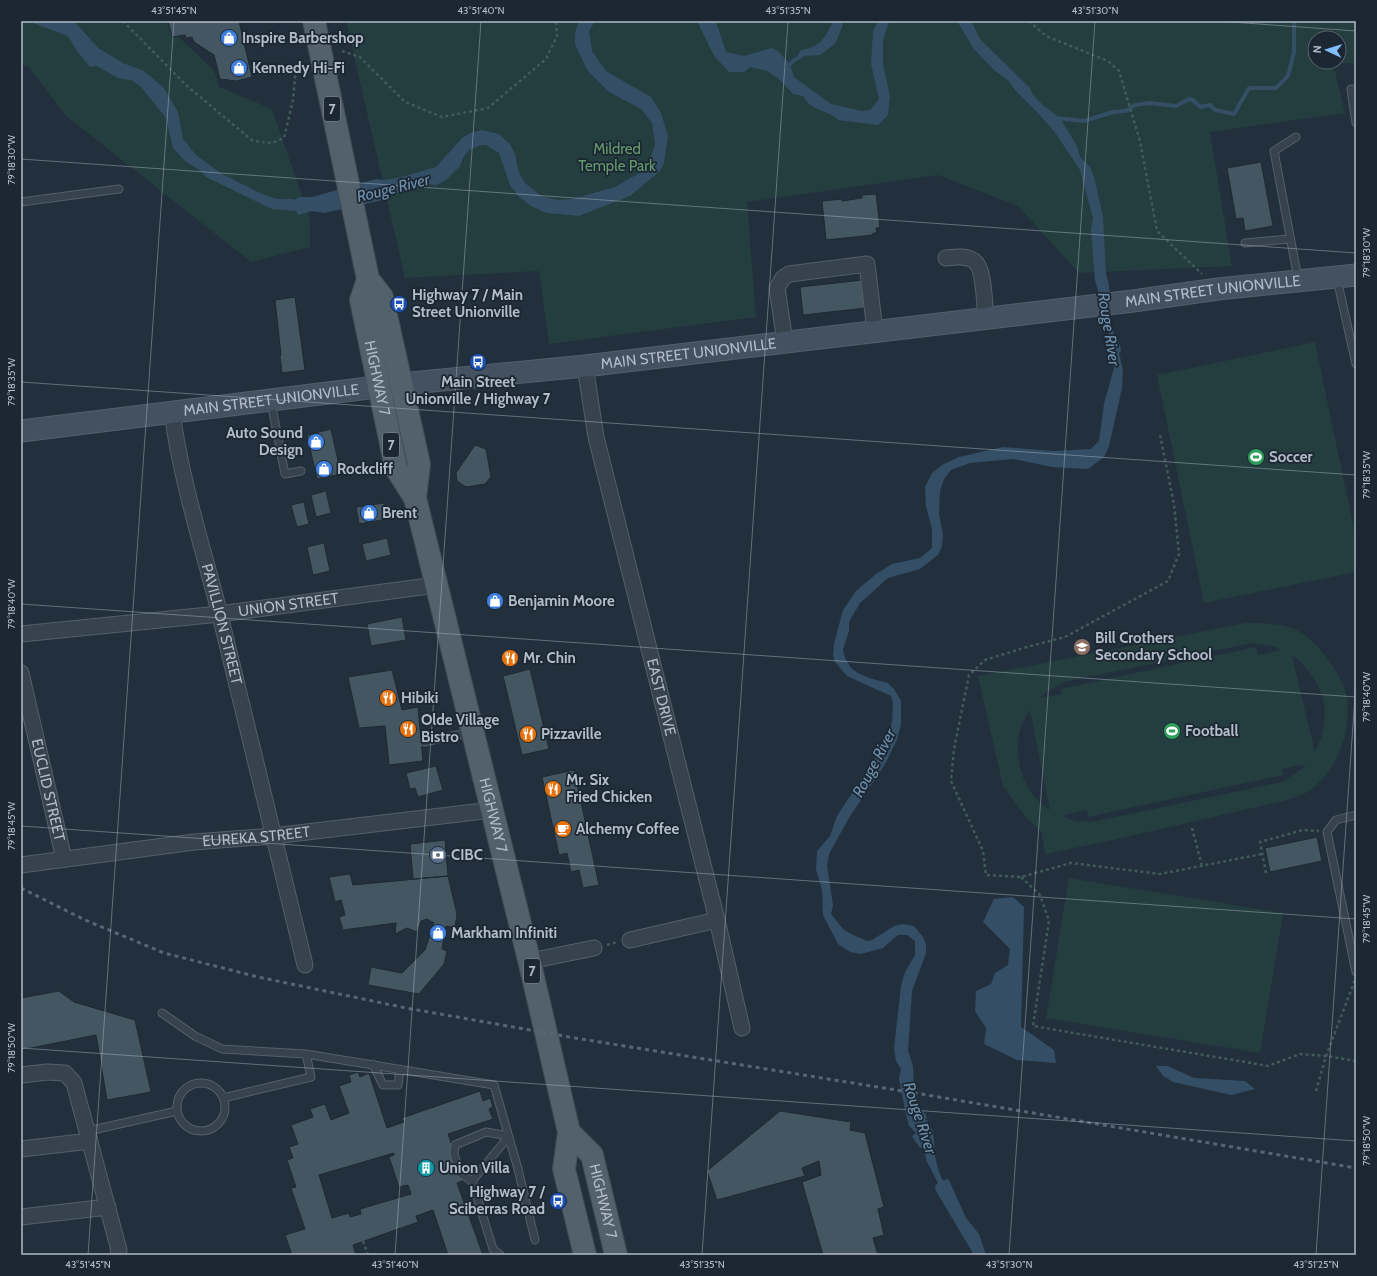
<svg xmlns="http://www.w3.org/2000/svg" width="1377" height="1276" font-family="Cabin,sans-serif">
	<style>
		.green { fill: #243d3e; fill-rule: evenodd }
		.water { fill: #344e65 }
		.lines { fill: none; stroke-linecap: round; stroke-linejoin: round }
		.stream { stroke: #344e65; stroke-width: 4 }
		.building { fill: #455663; stroke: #1d2934; fill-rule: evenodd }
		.service-casing { stroke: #545f6b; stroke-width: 9 }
		.minor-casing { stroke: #545f6b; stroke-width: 17 }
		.secondary-casing { stroke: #545f6b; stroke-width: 23 }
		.primary-casing { stroke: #3f4b56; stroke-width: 24 }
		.path { stroke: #415a5a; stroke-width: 2.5; stroke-dasharray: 3 3; stroke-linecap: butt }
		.service { stroke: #36424d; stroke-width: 7 }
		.minor { stroke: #36424d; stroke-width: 15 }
		.secondary { stroke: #435160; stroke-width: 21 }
		.primary { stroke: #53616d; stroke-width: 22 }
		.rail { stroke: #576674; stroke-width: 3; stroke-dasharray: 4 4; stroke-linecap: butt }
		.ticks { fill: none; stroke: #b1bcc8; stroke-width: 1; stroke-opacity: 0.45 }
		.labels { text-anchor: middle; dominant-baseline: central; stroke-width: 3.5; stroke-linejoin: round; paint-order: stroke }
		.shield { fill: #1b2732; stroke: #848f9b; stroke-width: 1 }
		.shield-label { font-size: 14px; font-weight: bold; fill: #b1bcc8 }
		.poi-label { font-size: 15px; font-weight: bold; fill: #b1bcc8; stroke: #1b2732; text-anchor: start }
		.park-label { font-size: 15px; fill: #679b6d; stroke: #1b2732 }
		.street-label { font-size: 15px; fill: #b1bcc8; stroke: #1b2732 }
		.water-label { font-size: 16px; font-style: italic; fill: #7091ad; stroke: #1b2732 }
		.neatline { fill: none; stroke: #b1bcc8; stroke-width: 1.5 }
		.ticks-label { font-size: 10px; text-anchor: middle; fill: #b1bcc8 }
	</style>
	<rect width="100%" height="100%" fill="#22303d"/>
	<path class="green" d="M 21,21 L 165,21 L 170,29 L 214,70 L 219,87 L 272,109 L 310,219 L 310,247 L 251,262 L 66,116 L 28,66 L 21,65 Z
		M 346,21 L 1356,21 L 1356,63 L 1333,63 L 1345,113 L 1210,132 L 1232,266 L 1079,273 L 1018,206 L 938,175 L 747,202 L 756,317 L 549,344 L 539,271 L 405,278 ZM 1315,38 L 1339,38 L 1339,62 L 1315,62 Z
		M 1315,342 L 1356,539 L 1356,572 L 1204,603 L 1157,375 Z
		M 1246,623 C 1262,623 1279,623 1294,629 C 1306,634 1316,645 1324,654 C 1332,664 1345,684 1347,697 C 1351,730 1340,765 1314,787 C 1307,794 1296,797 1287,800 L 1113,840 L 1045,854 L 1041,831 L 1026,818 L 1003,786 L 978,676 ZM 1252,643 L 1276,647 L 1281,650 L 1258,655 L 1256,647 L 1061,689 L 1062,694 L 1040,698 L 1045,693 L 1064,682 ZM 1292,656 C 1298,658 1302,663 1306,668 C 1324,688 1329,712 1321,738 C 1319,743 1318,748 1315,752 ZM 1029,710 L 1030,711 L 1050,810 C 1023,794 1013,759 1020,730 C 1022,724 1026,717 1029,710 ZM 1306,764 L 1302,769 L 1282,782 L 1092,822 L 1076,821 L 1061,816 L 1087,810 L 1088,817 L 1283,775 L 1282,769 Z
		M 1069,878 L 1283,913 L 1260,1053 L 1046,1018 Z"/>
	<path class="water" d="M 21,21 L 74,21 L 98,48 L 123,63 L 144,71 L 164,88 L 178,112 L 183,139 L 196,155 L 222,174 L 262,194 L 277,199 L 293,199 L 295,200 L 299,197 L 312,197 L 376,179 L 385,180 L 402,177 L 436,167 L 462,138 L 470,133 L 482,130 L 499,134 L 510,144 L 515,154 L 519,173 L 525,183 L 541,196 L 558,200 L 572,199 L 615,187 L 641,172 L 649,163 L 655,144 L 652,123 L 641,109 L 609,92 L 587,70 L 575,44 L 575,33 L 579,21 L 595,21 L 589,31 L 592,51 L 606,71 L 651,97 L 661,113 L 668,136 L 664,163 L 660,171 L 630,196 L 579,216 L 546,213 L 531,206 L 519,197 L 510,185 L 499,153 L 486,145 L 481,145 L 469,150 L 463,158 L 460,166 L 446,180 L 436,185 L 427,184 L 400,192 L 383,200 L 324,213 L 312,211 L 298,215 L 296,211 L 272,209 L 206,177 L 201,171 L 186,162 L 173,148 L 166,118 L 140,86 L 131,80 L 118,78 L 97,66 L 90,67 L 77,51 L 68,36 L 30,22 L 21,23 Z
		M 697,21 L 716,21 L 726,52 L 744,56 L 772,48 L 778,51 L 790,64 L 794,77 L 831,104 L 862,111 L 870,110 L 879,99 L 871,64 L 873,31 L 878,21 L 889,21 L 883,41 L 883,64 L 890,96 L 888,115 L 878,125 L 838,120 C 831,112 820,112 812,106 C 808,104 806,100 803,96 L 793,94 L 779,79 L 767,71 L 750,67 L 744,72 L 729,72 L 714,56 Z
		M 831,21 L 842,21 L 843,25 L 835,44 L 820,55 L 805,56 L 798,60 L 796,59 L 801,50 C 820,47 823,40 832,24 Z
		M 957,21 L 971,21 L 980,39 L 1030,88 L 1033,95 L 1044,106 L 1060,118 L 1077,146 L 1080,157 L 1090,167 L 1094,177 L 1103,216 L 1106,274 C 1113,293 1108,314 1114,334 C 1116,340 1121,344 1121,351 L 1119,353 L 1123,370 L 1122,388 L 1109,446 L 1104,457 L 1088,469 L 1052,467 L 1013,459 L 970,463 L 951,470 L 944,479 L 940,491 L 939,514 L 943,535 L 942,546 L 938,555 L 920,569 L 888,578 L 860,603 L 849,622 L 849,631 L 843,649 L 845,658 L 851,668 L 858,673 L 869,678 L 888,683 L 894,689 L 901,701 L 901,724 L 897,740 L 884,766 L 850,816 L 829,854 L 827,866 L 833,905 L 831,914 L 843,929 L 853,935 L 867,941 L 872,940 L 894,926 L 903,924 L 914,926 L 923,937 L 926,944 L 926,953 L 912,991 L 908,1051 L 913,1066 L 914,1086 L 920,1107 L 927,1117 L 925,1119 C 937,1128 933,1147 936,1160 C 937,1168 940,1174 943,1181 L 947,1179 L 949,1180 L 966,1218 L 979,1234 L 986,1255 L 974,1255 L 936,1191 L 935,1186 L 938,1183 L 927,1162 L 923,1148 L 920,1148 L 912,1136 L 916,1133 L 909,1126 L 905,1110 L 899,1079 L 901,1069 L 896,1061 L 894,1048 L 901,986 L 905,972 L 915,955 L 915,941 L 907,935 L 898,935 L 883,948 L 861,954 L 850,952 L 838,944 L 823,915 L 822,890 L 816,869 L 817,851 L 830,836 L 837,816 L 879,752 L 890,732 L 892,721 L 893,703 L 891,696 L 847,676 L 835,662 L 833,655 L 834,644 L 843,610 L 856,591 L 876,574 L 892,564 L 920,558 L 932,548 L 932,529 L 926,507 L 925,487 L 932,473 L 942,465 L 959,457 L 1003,447 L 1053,451 L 1091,449 L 1099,441 L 1104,404 L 1114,368 L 1111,358 L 1112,344 L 1095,280 L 1091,230 L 1093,218 L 1080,170 L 1056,134 L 1039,114 L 1015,90 L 1009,81 L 994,70 L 974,49 Z
		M 1013,897 L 1024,907 L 1021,1027 L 1054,1050 L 1056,1063 L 1017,1060 L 984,1044 L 986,1028 L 975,1011 L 976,991 L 991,984 L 995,973 L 1008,965 L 1010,949 L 983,922 L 994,899 Z
		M 1156,1066 L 1168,1066 L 1194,1078 L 1245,1081 L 1255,1089 L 1231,1095 L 1173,1082 L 1163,1076 Z"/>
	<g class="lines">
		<path class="stream" d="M 787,65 L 790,64 L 796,59
			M 1056,118 L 1084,121 L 1113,112 L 1126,111 L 1135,105 L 1150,103 L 1176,106 L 1189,99 L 1193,100 L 1200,107 L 1210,105 L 1215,110 L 1234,114 L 1249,88 L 1276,88 L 1288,76 L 1294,52 L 1294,21"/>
	</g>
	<path class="building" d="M 168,21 L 239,21 L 252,77 L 237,81 L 220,79 L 214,55 L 194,42 L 192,37 L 186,38 L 185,35 L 172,37 Z
		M 1261,162 L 1273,226 L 1245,231 L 1243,218 L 1236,219 L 1227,168 Z
		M 876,194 L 880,228 L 876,228 L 877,233 L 873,233 L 873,235 L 826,240 L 822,201 L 842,199 L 842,201 L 862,198 L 862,195 Z
		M 863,280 L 866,308 L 803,315 L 800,287 Z
		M 295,297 L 305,370 L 282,373 L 280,356 L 281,355 L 275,300 Z
		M 331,429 L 341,474 L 317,479 L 307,435 Z
		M 475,445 L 486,449 L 491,477 L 485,484 L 466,487 L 457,481 L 456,473 Z
		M 326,491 L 331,513 L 316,517 L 311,495 Z
		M 304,502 L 309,524 L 297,527 L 291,505 Z
		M 384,503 L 387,519 L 359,524 L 356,507 Z
		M 387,538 L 391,555 L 366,561 L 362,544 Z
		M 324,543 L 330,571 L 313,575 L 307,547 Z
		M 402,617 L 406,640 L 371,646 L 367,624 Z
		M 530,669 L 549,749 L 522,755 L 503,676 Z
		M 392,670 L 402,710 L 418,707 L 423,761 L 389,765 L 385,726 L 359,728 L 348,677 Z
		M 436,766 L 443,790 L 418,797 L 415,788 L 410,789 L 406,773 Z
		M 574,770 L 599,885 L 583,888 L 579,870 L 571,872 L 567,853 L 559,855 L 542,777 Z
		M 1317,837 L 1322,861 L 1270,872 L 1265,848 Z
		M 445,840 L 448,876 L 413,879 L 410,844 Z
		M 350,874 L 353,885 L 448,876 L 457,914 L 455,928 L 446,926 L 442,949 L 447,951 L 444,964 L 419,994 L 368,985 L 371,967 L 402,973 L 425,950 L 434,923 L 427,919 L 421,921 L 417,932 L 407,928 L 395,934 L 396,923 L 343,930 L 339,917 L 345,915 L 341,900 L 335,902 L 329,877 Z
		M 59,991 L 74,1002 L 135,1020 L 151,1092 L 107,1100 L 96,1035 L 21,1050 L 21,998 Z
		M 358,1072 L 360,1077 L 369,1073 L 387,1128 L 404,1122 L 402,1118 L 480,1091 L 483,1101 L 490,1098 L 493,1107 L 489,1109 L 493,1119 L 448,1134 L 464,1180 L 457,1183 L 483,1255 L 448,1255 L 433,1210 L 416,1216 L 418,1222 L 353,1245 L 356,1255 L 292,1255 L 285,1235 L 305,1229 L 291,1188 L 296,1187 L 287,1160 L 293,1158 L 289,1147 L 298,1144 L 291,1125 L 313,1117 L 310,1109 L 325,1104 L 331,1120 L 349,1113 L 339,1086 L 351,1082 L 349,1075 ZM 394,1153 L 394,1155 L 389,1157 L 399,1187 L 408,1185 L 411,1194 L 360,1209 L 361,1214 L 350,1217 L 349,1213 L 332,1218 L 319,1175 Z
		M 780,1111 L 851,1122 L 850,1130 L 865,1133 L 884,1207 L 878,1209 L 884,1235 L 873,1238 L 878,1255 L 823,1255 L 802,1182 L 821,1175 L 819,1161 L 802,1168 L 805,1176 L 717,1200 L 707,1171 Z"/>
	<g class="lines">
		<g class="service-casing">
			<path id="service" d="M 1356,89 L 1351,89 L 1356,123
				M 1296,137 L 1274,151 L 1298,279
				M 21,202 L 119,189
				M 1245,243 L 1290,239
				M 1337,279 L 1356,364
				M 271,402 L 285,474 L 301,471
				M 424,742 L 471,732
				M 1356,815 L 1336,820 L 1327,832 L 1356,972
				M 162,1013 L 195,1036 L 222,1049 L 306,1054 L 494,1085 L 518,1169 L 535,1240
				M 373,1064 L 383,1085 L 398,1085 L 400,1069
				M177 1107a24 24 0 1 1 48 0a24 24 0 1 1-48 0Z
				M 223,1098 L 311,1077 L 306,1054
				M 88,1131 L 177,1111
				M 472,1181 L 460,1173 L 454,1154 L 455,1145 L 486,1132 L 509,1136
				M 500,1255 L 493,1249 L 472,1181 L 509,1136"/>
		</g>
		<g class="minor-casing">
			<g id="minor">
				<path d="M 946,258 C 955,257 966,255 974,261 C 985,268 984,305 986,318"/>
				<path d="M 785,342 L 777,288 L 783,278 L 789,274 L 867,264 L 875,331"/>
				<path id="s1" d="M 585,366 L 596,437 L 717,920 L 742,1028"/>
				<path id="s2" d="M 172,412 C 181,481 203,548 220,615 C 249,731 276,848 305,965"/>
				<path id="s3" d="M 21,634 L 219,614 L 436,585"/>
				<path id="s4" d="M 21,673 L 64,859"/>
				<path id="s5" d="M 21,865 L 194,842 L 273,836 L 492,810"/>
				<path d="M 630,940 L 717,920"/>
				<path d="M 530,961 L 594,948"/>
				<path d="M 21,1075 L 47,1072 L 65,1073 L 74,1083 L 119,1250 L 118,1255"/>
				<path d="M 21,1149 L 90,1141"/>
				<path d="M 21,1217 L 108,1207"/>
			</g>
		</g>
		<g class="secondary-casing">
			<g id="secondary">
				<path id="s6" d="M 21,431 L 401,384 L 585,366 L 1133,301 L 1218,289 L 1356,275"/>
			</g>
		</g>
		<g class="primary-casing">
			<g id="primary">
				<path d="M 314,21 L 368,279 L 382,297 L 419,464 L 415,498"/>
				<path id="s7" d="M 368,279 L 361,300 L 396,468 L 415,498 L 530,964 L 569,1132 L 564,1169 L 585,1255"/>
				<path id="s8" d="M 569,1132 L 592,1155 L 616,1255"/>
			</g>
		</g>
		<path class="path" d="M 123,21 L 187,86 L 253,141 L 272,143 L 284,138 L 293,100 L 296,67 L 299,64
			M 1029,21 L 1046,36 L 1108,61 L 1119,71 L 1140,141 L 1157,231 L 1202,274
			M 342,51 L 360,57 L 405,102 L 442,117 L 488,108 L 546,59 L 557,36 L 556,21
			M 1160,435 L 1174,504 L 1179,554 L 1168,581 L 1065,637 L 1027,647 L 985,660 L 969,675 L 954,749 L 951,781 L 983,851 L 986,875 L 1021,877 L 1071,863 L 1160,874 L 1262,854
			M 1192,828 L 1202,866
			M 1266,873 L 1260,842 L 1303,830 L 1319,831
			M 1021,877 L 1040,895 L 1049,921 L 1033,1026 L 1268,1066 L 1300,1054 L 1326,1056 L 1356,1061
			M 607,945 L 618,942
			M 1316,1091 L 1326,1056 L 1355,980
			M 363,1241 L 368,1255"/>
		<use href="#service" class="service"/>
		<use href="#minor" class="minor"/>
		<use href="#secondary" class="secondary"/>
		<use href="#primary" class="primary"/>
		<path class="rail" d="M 21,888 L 85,920 L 164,953 L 258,977 L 406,1008 L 575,1038 L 927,1095 L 1356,1168"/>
	</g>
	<path class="ticks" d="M 1217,21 L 1356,31M 21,159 L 1356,253M 21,382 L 1356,475M 21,604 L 1356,697M 21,826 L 1356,919M 21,1048 L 1356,1141M 88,1255 L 174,21M 395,1255 L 481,21M 702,1255 L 788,21M 1009,1255 L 1095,21M 1316,1255 L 1356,682"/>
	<defs>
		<g id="shop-disc" transform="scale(0.9)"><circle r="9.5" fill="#3f7fe0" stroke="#1b2732"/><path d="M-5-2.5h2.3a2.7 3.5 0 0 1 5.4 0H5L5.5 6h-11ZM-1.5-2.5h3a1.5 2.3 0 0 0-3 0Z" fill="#fff"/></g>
		<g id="bus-disc" transform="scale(0.9)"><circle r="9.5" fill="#1a4fb4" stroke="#1b2732"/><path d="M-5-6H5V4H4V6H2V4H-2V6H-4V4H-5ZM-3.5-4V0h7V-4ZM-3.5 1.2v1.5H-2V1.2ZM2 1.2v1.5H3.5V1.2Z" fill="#fff"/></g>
		<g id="stadium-disc" transform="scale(0.9)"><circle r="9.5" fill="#2e9e5b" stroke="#1b2732"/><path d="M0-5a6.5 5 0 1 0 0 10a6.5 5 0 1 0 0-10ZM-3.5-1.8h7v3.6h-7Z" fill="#fff"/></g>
		<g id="school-disc" transform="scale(0.9)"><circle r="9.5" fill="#8d6e63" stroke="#1b2732"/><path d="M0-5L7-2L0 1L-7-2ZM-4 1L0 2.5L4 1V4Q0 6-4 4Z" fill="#fff"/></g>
		<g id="restaurant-disc" transform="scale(0.9)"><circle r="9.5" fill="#e8710a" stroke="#1b2732"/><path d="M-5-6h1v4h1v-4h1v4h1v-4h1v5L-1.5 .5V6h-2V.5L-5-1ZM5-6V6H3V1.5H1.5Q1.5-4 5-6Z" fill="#fff"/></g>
		<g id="cafe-disc" transform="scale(0.9)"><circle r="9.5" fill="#e8710a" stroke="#1b2732"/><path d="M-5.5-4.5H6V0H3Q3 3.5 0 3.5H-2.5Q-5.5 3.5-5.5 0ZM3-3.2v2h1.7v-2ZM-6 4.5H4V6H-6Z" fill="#fff"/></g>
		<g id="bank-disc" transform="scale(0.9)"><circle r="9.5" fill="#5c6f8a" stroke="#1b2732"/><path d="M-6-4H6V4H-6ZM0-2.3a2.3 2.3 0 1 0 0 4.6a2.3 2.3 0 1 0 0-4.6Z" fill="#fff"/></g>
		<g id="building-disc" transform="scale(0.9)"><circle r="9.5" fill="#0f9aa8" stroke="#1b2732"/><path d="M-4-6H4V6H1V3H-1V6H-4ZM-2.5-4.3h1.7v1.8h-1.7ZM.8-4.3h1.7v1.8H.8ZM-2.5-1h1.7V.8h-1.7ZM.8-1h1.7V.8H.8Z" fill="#fff"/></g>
	</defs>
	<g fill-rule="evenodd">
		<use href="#shop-disc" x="229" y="38"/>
		<use href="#shop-disc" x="239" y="68"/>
		<use href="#bus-disc" x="399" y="304"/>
		<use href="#bus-disc" x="478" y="362"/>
		<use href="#shop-disc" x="316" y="442"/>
		<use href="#stadium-disc" x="1256" y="457"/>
		<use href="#shop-disc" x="324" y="469"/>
		<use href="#shop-disc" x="369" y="513"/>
		<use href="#shop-disc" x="495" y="601"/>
		<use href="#school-disc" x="1082" y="647"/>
		<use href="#restaurant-disc" x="510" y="658"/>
		<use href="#restaurant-disc" x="388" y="698"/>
		<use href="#restaurant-disc" x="408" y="729"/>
		<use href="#stadium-disc" x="1172" y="731"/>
		<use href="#restaurant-disc" x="528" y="734"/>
		<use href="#restaurant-disc" x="553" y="789"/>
		<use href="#cafe-disc" x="563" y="829"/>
		<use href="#bank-disc" x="438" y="855"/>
		<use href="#shop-disc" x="438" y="933"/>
		<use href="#building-disc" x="426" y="1168"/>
		<use href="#bus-disc" x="558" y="1201"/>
	</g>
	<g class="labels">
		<g class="shield">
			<rect x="324" y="97" width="16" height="24" rx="3"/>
			<rect x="383" y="433" width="16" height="24" rx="3"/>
			<rect x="524" y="959" width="16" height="24" rx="3"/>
		</g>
		<g class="shield-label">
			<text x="332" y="109">7</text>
			<text x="391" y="445">7</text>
			<text x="532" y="971">7</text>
		</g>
		<g class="poi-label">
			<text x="242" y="38">Inspire Barbershop</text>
			<text x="252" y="68">Kennedy Hi-Fi</text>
			<text x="412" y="295">Highway 7 / Main<tspan x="412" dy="17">Street Unionville</tspan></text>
			<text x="478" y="382" text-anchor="middle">Main Street<tspan x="478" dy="17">Unionville / Highway 7</tspan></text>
			<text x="303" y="433" text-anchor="end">Auto Sound<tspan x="303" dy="17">Design</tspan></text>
			<text x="1269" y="457">Soccer</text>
			<text x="337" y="469">Rockcliff</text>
			<text x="382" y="513">Brent</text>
			<text x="508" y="601">Benjamin Moore</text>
			<text x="1095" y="638">Bill Crothers<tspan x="1095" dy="17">Secondary School</tspan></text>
			<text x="523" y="658">Mr. Chin</text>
			<text x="401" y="698">Hibiki</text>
			<text x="421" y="720">Olde Village<tspan x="421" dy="17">Bistro</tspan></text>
			<text x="1185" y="731">Football</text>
			<text x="541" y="734">Pizzaville</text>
			<text x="566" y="780">Mr. Six<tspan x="566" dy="17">Fried Chicken</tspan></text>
			<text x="576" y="829">Alchemy Coffee</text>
			<text x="451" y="855">CIBC</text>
			<text x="451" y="933">Markham Infiniti</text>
			<text x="439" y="1168">Union Villa</text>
			<text x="545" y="1192" text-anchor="end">Highway 7 /<tspan x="545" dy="17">Sciberras Road</tspan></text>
		</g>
		<g class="park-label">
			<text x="617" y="149">Mildred<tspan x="617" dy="17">Temple Park</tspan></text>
		</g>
		<g class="street-label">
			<text stroke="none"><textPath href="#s6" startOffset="1200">MAIN STREET UNIONVILLE</textPath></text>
			<text stroke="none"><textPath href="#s6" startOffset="672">MAIN STREET UNIONVILLE</textPath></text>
			<text stroke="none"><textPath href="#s7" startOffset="102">HIGHWAY 7</textPath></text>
			<text stroke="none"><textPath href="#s6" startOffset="252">MAIN STREET UNIONVILLE</textPath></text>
			<text stroke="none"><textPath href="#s3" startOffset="269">UNION STREET</textPath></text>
			<text stroke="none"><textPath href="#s2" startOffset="218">PAVILLION STREET</textPath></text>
			<text stroke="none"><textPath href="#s1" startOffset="340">EAST DRIVE</textPath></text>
			<text stroke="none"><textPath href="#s4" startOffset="120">EUCLID STREET</textPath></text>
			<text stroke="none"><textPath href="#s7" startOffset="556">HIGHWAY 7</textPath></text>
			<text stroke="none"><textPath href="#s5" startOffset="237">EUREKA STREET</textPath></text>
			<text stroke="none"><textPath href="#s8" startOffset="80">HIGHWAY 7</textPath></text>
		</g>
		<g class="water-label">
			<text transform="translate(393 188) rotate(-14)">Rouge River</text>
			<text transform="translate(1109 329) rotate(81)">Rouge River</text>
			<text transform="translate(874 763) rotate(-62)">Rouge River</text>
			<text transform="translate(920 1118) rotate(72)">Rouge River</text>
		</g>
	</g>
	<rect width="1377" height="1276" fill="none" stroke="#1b2732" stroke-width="44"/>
	<g transform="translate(1327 50) rotate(274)"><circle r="19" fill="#1b2732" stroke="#57636e"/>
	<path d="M0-3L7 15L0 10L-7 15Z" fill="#82befd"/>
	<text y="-6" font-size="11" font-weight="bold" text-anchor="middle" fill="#b1bcc8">N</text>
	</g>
	<rect x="22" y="22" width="1333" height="1232" class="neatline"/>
	<g class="ticks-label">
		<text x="174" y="14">43°51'45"N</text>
		<text x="481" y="14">43°51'40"N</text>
		<text x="788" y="14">43°51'35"N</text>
		<text x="1095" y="14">43°51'30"N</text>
		<text transform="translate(11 160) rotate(-90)" y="4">79°18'30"W</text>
		<text transform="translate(1366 253) rotate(-90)" y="4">79°18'30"W</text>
		<text transform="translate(11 382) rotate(-90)" y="4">79°18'35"W</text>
		<text transform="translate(1366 475) rotate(-90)" y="4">79°18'35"W</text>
		<text transform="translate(11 604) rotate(-90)" y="4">79°18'40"W</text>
		<text transform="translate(1366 697) rotate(-90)" y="4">79°18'40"W</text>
		<text transform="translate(11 826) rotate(-90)" y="4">79°18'45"W</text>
		<text transform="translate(1366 919) rotate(-90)" y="4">79°18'45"W</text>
		<text transform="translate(11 1048) rotate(-90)" y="4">79°18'50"W</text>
		<text transform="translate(1366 1141) rotate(-90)" y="4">79°18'50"W</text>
		<text x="88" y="1268">43°51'45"N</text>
		<text x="395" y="1268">43°51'40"N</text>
		<text x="702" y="1268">43°51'35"N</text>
		<text x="1009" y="1268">43°51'30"N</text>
		<text x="1316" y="1268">43°51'25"N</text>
	</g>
</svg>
